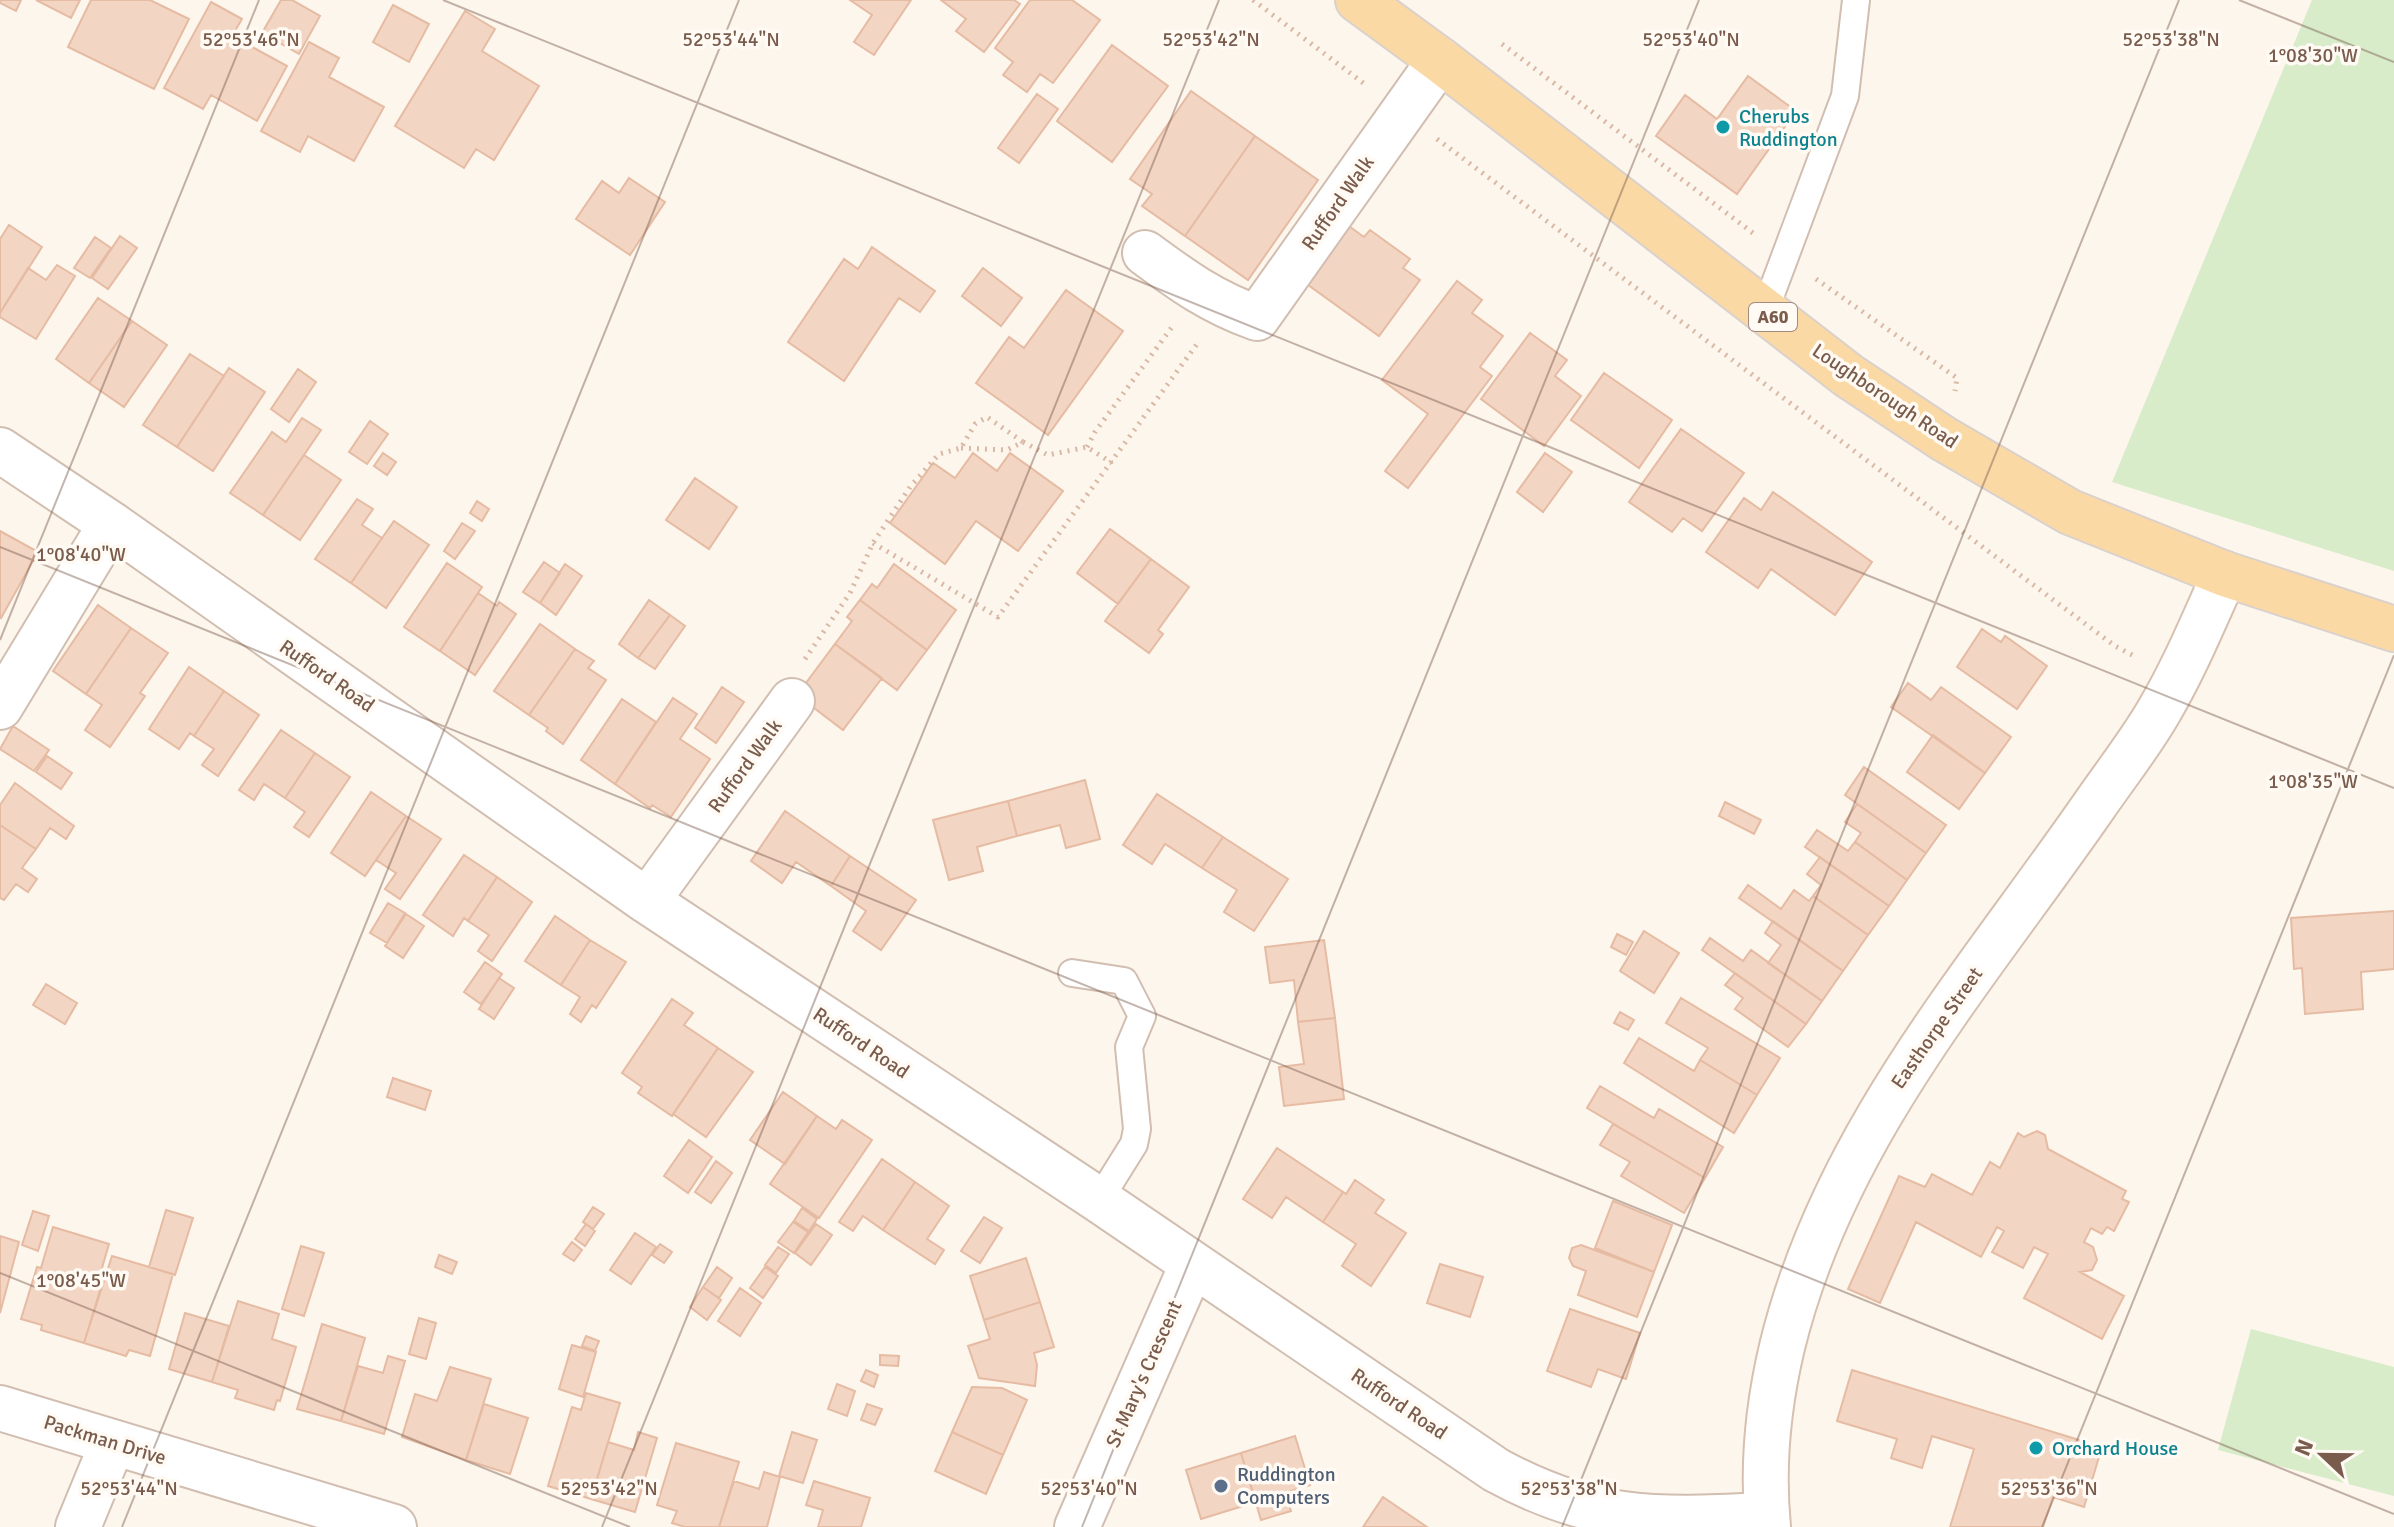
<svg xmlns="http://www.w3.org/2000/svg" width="2394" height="1527" font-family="Signika,sans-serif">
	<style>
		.green { fill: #d8ecc9 }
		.building { fill: #f3d5c3; stroke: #e6bba3; stroke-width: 2 }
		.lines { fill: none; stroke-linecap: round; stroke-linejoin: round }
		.lane-casing { stroke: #d1beb0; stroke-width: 30 }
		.street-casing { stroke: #d1beb0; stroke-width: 48 }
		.secondary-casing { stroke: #d6c0b0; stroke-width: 48 }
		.primary-casing { stroke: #dad1cd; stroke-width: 48 }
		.path { stroke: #d9b8a5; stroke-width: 5; stroke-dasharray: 2 6; stroke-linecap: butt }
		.lane { stroke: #fff; stroke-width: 26 }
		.street { stroke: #fff; stroke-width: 44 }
		.secondary { stroke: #fff; stroke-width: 44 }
		.primary { stroke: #fbd9a5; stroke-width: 44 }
		.ticks { fill: none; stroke: #7a5c4d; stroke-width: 2; stroke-opacity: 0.45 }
		.culture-dot { fill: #0f9aa8; stroke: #fffaf3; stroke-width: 3 }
		.service-dot { fill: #5c6f8a; stroke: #fffaf3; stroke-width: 3 }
		.labels { text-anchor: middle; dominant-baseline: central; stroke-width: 7; stroke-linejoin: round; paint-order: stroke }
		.shield { fill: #fffaf3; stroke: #a28b7f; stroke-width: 2 }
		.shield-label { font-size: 18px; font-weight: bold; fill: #7a5c4d }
		.culture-label { font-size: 20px; fill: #0d838f; stroke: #fffaf3; text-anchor: start }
		.street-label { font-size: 20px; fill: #7a5c4d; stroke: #fffaf3 }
		.service-label { font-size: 20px; fill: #4e5e75; stroke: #fffaf3; text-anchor: start }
		.ticks-label { font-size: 20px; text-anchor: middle; fill: #7a5c4d; stroke: #fffaf3; stroke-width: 7; stroke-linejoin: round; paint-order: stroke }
	</style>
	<rect width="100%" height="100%" fill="#fdf6ec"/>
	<path class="green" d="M 2312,0 L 2394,0 L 2394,571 L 2112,482 Z
		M 2251,1329 L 2394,1367 L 2394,1496 L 2218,1450 Z"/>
	<path class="building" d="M 0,0 L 21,0 L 16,11 L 0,3 Z
		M 36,0 L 80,0 L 71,18 Z
		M 91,0 L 150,0 L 189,19 L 154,89 L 68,47 Z
		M 281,0 L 292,0 L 320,16 L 299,54 L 262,33 Z
		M 850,0 L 911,0 L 874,55 L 854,42 L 872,15 Z
		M 941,0 L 1014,0 L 1020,4 L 984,52 L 956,31 L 966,19 Z
		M 1030,0 L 1072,0 L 1100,20 L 1053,83 L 1040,74 L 1027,92 L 1003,75 L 1013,62 L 995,48 Z
		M 211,2 L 242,19 L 232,36 L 287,66 L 257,121 L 211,95 L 203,109 L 164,88 Z
		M 393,5 L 429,24 L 409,62 L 373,42 Z
		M 465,11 L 495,29 L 482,51 L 539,86 L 494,160 L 476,149 L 464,168 L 395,126 Z
		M 309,42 L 339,58 L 329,77 L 384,107 L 354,161 L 308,136 L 300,152 L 261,131 Z
		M 1112,45 L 1168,86 L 1112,162 L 1057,121 Z
		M 1748,76 L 1796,111 L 1737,194 L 1656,136 L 1685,95 L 1717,119 Z
		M 1191,91 L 1255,136 L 1185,236 L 1142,206 L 1152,194 L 1130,179 Z
		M 1037,94 L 1058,109 L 1019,163 L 998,148 Z
		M 1255,136 L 1318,180 L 1248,280 L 1185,236 Z
		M 629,178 L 665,202 L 630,255 L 576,219 L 602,181 L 619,193 Z
		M 1346,224 L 1364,237 L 1370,230 L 1410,259 L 1403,268 L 1420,280 L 1379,336 L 1304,282 Z
		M 9,225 L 42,247 L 0,313 L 0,239 Z
		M 120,236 L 137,248 L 108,289 L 92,278 Z
		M 95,237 L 111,248 L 90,278 L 74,268 Z
		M 872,247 L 935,291 L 920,312 L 899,298 L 844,381 L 788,342 L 844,259 L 858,269 Z
		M 57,265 L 75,276 L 36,339 L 0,317 L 0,313 L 28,268 L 46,280 Z
		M 983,268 L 1022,298 L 1001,326 L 962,296 Z
		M 1457,281 L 1482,300 L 1472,313 L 1503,336 L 1480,367 L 1492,376 L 1408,488 L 1385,471 L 1428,414 L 1382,380 Z
		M 1066,290 L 1123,331 L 1048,435 L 976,383 L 1009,337 L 1024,348 Z
		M 98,298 L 132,321 L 89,383 L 56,359 Z
		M 132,321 L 167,345 L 124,407 L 89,383 Z
		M 1530,333 L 1567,360 L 1555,376 L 1581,396 L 1544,446 L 1481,399 Z
		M 190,354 L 224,376 L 177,447 L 143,425 Z
		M 229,368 L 265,392 L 213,471 L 177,447 Z
		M 298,369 L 316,382 L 289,422 L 271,409 Z
		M 1604,373 L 1672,420 L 1639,468 L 1571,420 Z
		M 302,418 L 321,430 L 263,515 L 230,493 L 272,432 L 286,442 Z
		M 370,421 L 388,434 L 367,464 L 349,452 Z
		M 1681,429 L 1744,473 L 1702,531 L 1683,518 L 1672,532 L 1629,502 Z
		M 383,453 L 396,462 L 387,475 L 374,466 Z
		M 973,453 L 997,471 L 1010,453 L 1063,491 L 1018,551 L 976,521 L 945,564 L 890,523 L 933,463 L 955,478 Z
		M 1545,453 L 1572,472 L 1543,512 L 1517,492 Z
		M 304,455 L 341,480 L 300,540 L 263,515 Z
		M 695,478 L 737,507 L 709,549 L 666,520 Z
		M 1773,492 L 1872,562 L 1835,615 L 1771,569 L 1758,588 L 1706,552 L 1744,498 L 1761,510 Z
		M 357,499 L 373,509 L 362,525 L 382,538 L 351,583 L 315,559 Z
		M 477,501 L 489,509 L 482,521 L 470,513 Z
		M 394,521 L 429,545 L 386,608 L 351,583 Z
		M 462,523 L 475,531 L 455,559 L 444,551 Z
		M 1110,529 L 1151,559 L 1118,604 L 1077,573 Z
		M 0,531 L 38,552 L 1,618 L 0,617 Z
		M 1151,559 L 1189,587 L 1158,630 L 1163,634 L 1149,653 L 1105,621 Z
		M 544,562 L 560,573 L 540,603 L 523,592 Z
		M 447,563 L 482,587 L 440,651 L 404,627 Z
		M 565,564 L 582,576 L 556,615 L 540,603 Z
		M 894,564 L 956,610 L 927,650 L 860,600 L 872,584 L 877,588 Z
		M 478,593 L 497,606 L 499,602 L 516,614 L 475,675 L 440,651 Z
		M 649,600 L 670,615 L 638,658 L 619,644 Z
		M 860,600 L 927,650 L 897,690 L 835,644 L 852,621 L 847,617 Z
		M 98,605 L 131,628 L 86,694 L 53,671 Z
		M 670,615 L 685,626 L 655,669 L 638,658 Z
		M 540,624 L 575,649 L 529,715 L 494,691 Z
		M 131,628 L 168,653 L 140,693 L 145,696 L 110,747 L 85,730 L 102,705 L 86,694 Z
		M 1982,629 L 2001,642 L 2005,636 L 2047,666 L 2017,709 L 1957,667 Z
		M 835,644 L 882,678 L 843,730 L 797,695 Z
		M 575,649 L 594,661 L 588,668 L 606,680 L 563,744 L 546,731 L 548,728 L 529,715 Z
		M 189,667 L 224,691 L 194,736 L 190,733 L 179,749 L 149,729 Z
		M 1908,683 L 1931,700 L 1941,687 L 2011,737 L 1985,773 L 1891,707 Z
		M 722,687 L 744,702 L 716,743 L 695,728 Z
		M 224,691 L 259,715 L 218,776 L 202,765 L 214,749 L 194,736 Z
		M 673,698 L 697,714 L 680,739 L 710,759 L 671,817 L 652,805 L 650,808 L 615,784 Z
		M 622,699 L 656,722 L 615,784 L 581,760 Z
		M 13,726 L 49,750 L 34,771 L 0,749 Z
		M 281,730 L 315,753 L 285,798 L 264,784 L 254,800 L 239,790 Z
		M 1933,735 L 1985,773 L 1959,809 L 1907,772 Z
		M 315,753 L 350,777 L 309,837 L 294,827 L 305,812 L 285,798 Z
		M 47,756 L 72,773 L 61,789 L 36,772 Z
		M 1864,767 L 1946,825 L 1926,853 L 1845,795 Z
		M 1085,780 L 1100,839 L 1066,848 L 1060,825 L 1017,836 L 1008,801 Z
		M 15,783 L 74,826 L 66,839 L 50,828 L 36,849 L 0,825 L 0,805 Z
		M 371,792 L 406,816 L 365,876 L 331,853 Z
		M 1157,794 L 1223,837 L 1202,868 L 1165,844 L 1152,864 L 1123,845 Z
		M 1008,801 L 1017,836 L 977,847 L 983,871 L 949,880 L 933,820 Z
		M 1725,802 L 1761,820 L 1754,834 L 1719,816 Z
		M 1857,804 L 1926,853 L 1907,880 L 1855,842 L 1861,833 L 1845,822 Z
		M 785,811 L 850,856 L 831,886 L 796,862 L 782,883 L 751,861 Z
		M 406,816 L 441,839 L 400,899 L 385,889 L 396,873 L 376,860 Z
		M 0,825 L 36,849 L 22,868 L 37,879 L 28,892 L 16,884 L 4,900 L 0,898 Z
		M 1817,830 L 1848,851 L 1855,842 L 1907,880 L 1889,906 L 1805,847 Z
		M 1223,837 L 1288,879 L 1254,931 L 1224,912 L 1237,890 L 1202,868 Z
		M 464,855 L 497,877 L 468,921 L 464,918 L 453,936 L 423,915 Z
		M 850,856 L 916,900 L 881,950 L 853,931 L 866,911 L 831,886 Z
		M 1820,857 L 1889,906 L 1868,935 L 1813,896 L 1821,885 L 1807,874 Z
		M 497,877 L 532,902 L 492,961 L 478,951 L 489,935 L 468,921 Z
		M 1748,885 L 1781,909 L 1794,890 L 1809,901 L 1813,896 L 1868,935 L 1843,971 L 1739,898 Z
		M 388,903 L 405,913 L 387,943 L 370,933 Z
		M 2394,911 L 2394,969 L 2361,972 L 2363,1009 L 2305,1014 L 2302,968 L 2294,969 L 2291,918 Z
		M 406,914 L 424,926 L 403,958 L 385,946 Z
		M 555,916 L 590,940 L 561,985 L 525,961 Z
		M 1773,921 L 1843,971 L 1822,1001 L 1768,963 L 1781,945 L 1765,933 Z
		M 1644,931 L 1679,953 L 1654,993 L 1620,971 Z
		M 1617,934 L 1633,942 L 1626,955 L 1611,947 Z
		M 1710,938 L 1743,961 L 1751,950 L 1822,1001 L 1806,1024 L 1702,950 Z
		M 590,940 L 626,962 L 596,1008 L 592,1005 L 581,1022 L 570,1014 L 580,997 L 561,985 Z
		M 1324,940 L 1335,1018 L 1298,1022 L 1294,980 L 1270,983 L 1265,947 Z
		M 485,962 L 502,974 L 481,1004 L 464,992 Z
		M 1735,973 L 1806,1024 L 1788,1047 L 1735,1009 L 1743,998 L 1725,985 Z
		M 499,978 L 514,988 L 494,1019 L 479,1009 Z
		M 46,984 L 77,1003 L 65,1024 L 33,1005 Z
		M 1681,998 L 1780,1058 L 1757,1095 L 1700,1060 L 1708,1048 L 1666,1023 Z
		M 672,999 L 693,1013 L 684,1025 L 718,1048 L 672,1116 L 638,1093 L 642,1087 L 622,1073 Z
		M 1620,1012 L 1634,1020 L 1628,1030 L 1614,1023 Z
		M 1335,1018 L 1344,1099 L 1284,1106 L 1279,1067 L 1304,1064 L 1298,1022 Z
		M 1639,1038 L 1694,1071 L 1700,1060 L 1757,1095 L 1734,1133 L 1624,1063 Z
		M 718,1048 L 753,1072 L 706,1137 L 673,1114 Z
		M 393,1078 L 431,1091 L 425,1110 L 387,1097 Z
		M 1600,1086 L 1654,1118 L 1659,1109 L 1723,1147 L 1705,1178 L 1587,1108 Z
		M 783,1092 L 817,1116 L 785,1164 L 750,1140 Z
		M 817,1116 L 836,1129 L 842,1120 L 872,1140 L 819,1218 L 770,1184 Z
		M 1613,1124 L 1705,1178 L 1684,1213 L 1621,1176 L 1630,1162 L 1600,1145 Z
		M 2037,1131 L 2045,1135 L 2048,1149 L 2126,1191 L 2122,1199 L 2129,1202 L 2114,1231 L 2107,1227 L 2102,1234 L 2091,1228 L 2084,1242 L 2093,1247 L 2097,1260 L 2092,1270 L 2080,1272 L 2124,1296 L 2102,1339 L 2024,1298 L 2048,1254 L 2034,1247 L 2023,1268 L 1992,1252 L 2004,1231 L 1997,1227 L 1981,1257 L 1916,1222 L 1880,1303 L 1848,1289 L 1899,1176 L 1925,1187 L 1932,1174 L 1972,1195 L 1990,1162 L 2000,1168 L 2018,1133 L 2024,1137 Z
		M 689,1140 L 712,1157 L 688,1193 L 664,1176 Z
		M 1277,1148 L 1343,1192 L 1323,1222 L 1286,1197 L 1272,1218 L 1243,1199 Z
		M 882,1159 L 915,1182 L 883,1230 L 863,1216 L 853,1231 L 839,1222 Z
		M 716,1161 L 732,1173 L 711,1203 L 695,1192 Z
		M 1355,1180 L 1384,1200 L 1375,1213 L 1406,1233 L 1371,1286 L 1342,1266 L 1356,1244 L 1323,1222 L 1343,1192 L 1346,1194 Z
		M 915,1182 L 949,1206 L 927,1239 L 944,1250 L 935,1264 L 883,1230 Z
		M 1613,1201 L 1672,1225 L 1654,1272 L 1595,1248 Z
		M 593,1207 L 604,1214 L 593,1229 L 583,1222 Z
		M 802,1208 L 817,1219 L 809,1231 L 794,1221 Z
		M 166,1210 L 193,1218 L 175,1275 L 149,1267 Z
		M 33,1211 L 49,1216 L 38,1251 L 22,1245 Z
		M 984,1217 L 1002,1228 L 980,1263 L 961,1251 Z
		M 793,1222 L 808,1232 L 794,1253 L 778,1242 Z
		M 586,1224 L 595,1231 L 585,1246 L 575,1239 Z
		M 816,1224 L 832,1235 L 811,1265 L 795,1253 Z
		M 53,1227 L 109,1244 L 97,1285 L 101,1287 L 84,1343 L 41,1330 L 42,1325 L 21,1319 L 37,1267 L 41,1268 Z
		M 635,1233 L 656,1247 L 631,1284 L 610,1270 Z
		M 0,1236 L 19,1242 L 0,1313 Z
		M 572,1242 L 582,1250 L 574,1261 L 563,1254 Z
		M 660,1244 L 672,1252 L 664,1263 L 652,1255 Z
		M 1581,1245 L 1654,1272 L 1637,1317 L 1578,1295 L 1586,1271 L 1573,1266 L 1569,1258 L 1572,1248 Z
		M 301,1246 L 324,1253 L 304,1316 L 282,1309 Z
		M 778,1247 L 789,1254 L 776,1273 L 765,1265 Z
		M 439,1255 L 457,1262 L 452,1274 L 435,1267 Z
		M 112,1256 L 173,1274 L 150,1356 L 129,1350 L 126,1356 L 84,1343 Z
		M 1026,1258 L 1040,1302 L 984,1320 L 970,1276 Z
		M 1440,1264 L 1483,1277 L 1470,1317 L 1427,1303 Z
		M 717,1267 L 732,1278 L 719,1298 L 703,1287 Z
		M 765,1267 L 778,1276 L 763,1298 L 750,1288 Z
		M 703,1287 L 721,1300 L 707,1320 L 690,1307 Z
		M 740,1288 L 761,1303 L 740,1336 L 718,1321 Z
		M 238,1301 L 279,1314 L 272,1339 L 296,1347 L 280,1401 L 277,1400 L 274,1410 L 235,1398 L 238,1390 L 212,1382 Z
		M 1040,1302 L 1054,1347 L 1034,1353 L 1037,1365 L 1035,1386 L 979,1378 L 968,1346 L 990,1339 L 984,1320 Z
		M 1570,1309 L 1640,1333 L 1626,1379 L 1598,1369 L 1591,1387 L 1547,1371 Z
		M 185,1313 L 229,1326 L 212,1382 L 169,1369 Z
		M 419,1318 L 436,1323 L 426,1359 L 409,1354 Z
		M 322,1324 L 365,1338 L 341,1421 L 297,1409 Z
		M 586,1336 L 599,1341 L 595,1351 L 582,1346 Z
		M 572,1345 L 596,1352 L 583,1397 L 559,1389 Z
		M 880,1355 L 899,1356 L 898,1366 L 880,1365 Z
		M 388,1356 L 405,1361 L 384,1434 L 341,1421 L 358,1366 L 383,1373 Z
		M 450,1367 L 491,1379 L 466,1460 L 402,1437 L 415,1394 L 437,1401 Z
		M 866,1370 L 878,1375 L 874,1387 L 861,1381 Z
		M 1852,1370 L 2102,1447 L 2084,1507 L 2053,1497 L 2043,1527 L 1950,1527 L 1974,1449 L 1932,1436 L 1922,1468 L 1891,1458 L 1897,1439 L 1837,1421 Z
		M 837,1384 L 855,1391 L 847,1416 L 828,1409 Z
		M 972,1387 L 1002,1388 L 1027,1400 L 1003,1455 L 952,1432 Z
		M 586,1393 L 620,1403 L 591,1499 L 548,1486 L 572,1407 L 581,1410 Z
		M 484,1404 L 528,1418 L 510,1474 L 466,1460 Z
		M 867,1404 L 882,1409 L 875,1425 L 861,1420 Z
		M 638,1432 L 657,1438 L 635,1512 L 591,1499 L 608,1442 L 634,1450 Z
		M 792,1432 L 817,1440 L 803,1483 L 779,1476 Z
		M 952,1432 L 1003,1455 L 986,1494 L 935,1471 Z
		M 1295,1436 L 1310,1485 L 1285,1493 L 1291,1511 L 1261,1520 L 1241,1453 Z
		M 676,1443 L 739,1462 L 719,1527 L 685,1527 L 672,1523 L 677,1511 L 657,1505 Z
		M 1241,1453 L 1256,1502 L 1201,1519 L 1186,1470 Z
		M 764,1472 L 780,1477 L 767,1527 L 719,1527 L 734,1481 L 759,1489 Z
		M 814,1481 L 870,1498 L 861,1527 L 818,1527 L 823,1510 L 806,1505 Z
		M 1383,1497 L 1427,1527 L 1363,1527 Z"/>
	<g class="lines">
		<g class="lane-casing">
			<path id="lane" d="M 1765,310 L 1845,96 L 1856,0
				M 1072,973 L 1124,981 L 1142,1016 L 1129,1047 L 1137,1129 L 1134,1144 L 1099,1200"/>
		</g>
		<g class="street-casing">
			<path id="street" d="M 1145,253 C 1183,281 1212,302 1257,318 L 1440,60
				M 0,450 L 111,524 L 647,901 L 1099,1200 L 1496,1470 C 1595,1524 1658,1520 1767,1515
				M 0,707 L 111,524
				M 647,901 L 792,701
				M 0,1408 L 394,1527
				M 78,1527 L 113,1442
				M 1077,1527 L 1192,1265"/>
		</g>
		<g class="secondary-casing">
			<path id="secondary" d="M 1768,1527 C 1762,1466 1768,1406 1782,1347 C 1833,1137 1974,979 2094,806 C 2116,774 2140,744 2159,711 C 2185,667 2204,620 2225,574"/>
		</g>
		<g class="primary-casing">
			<path id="primary" d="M 1358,0 L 1440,60 L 1849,376 L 1944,439 L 2070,512 L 2225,574 L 2394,629"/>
		</g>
		<path class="path" d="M 1253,0 L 1366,85
			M 1502,44 L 1753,233
			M 1437,139 L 2115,646 L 2136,657
			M 1816,279 L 1957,378 L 1955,391
			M 1087,447 L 1095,432 L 1172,327
			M 961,448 L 1007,450 L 1023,442 L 1048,455 L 1087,447 L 1112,463
			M 873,543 L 998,617 L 1197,344
			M 805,659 L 850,593 L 873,543 L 910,487 L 939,454 L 961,448 L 975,424 L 987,417 L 1023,442"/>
		<use href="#lane" class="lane"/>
		<use href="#street" class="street"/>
		<use href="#secondary" class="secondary"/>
		<use href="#primary" class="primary"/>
	</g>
	<path class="ticks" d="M 443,0 L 2394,788M 2239,0 L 2394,62M 0,547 L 2394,1514M 0,640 L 259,0M 0,1273 L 630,1527M 122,1527 L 739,0M 602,1527 L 1219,0M 1082,1527 L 1699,0M 1562,1527 L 2179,0M 2042,1527 L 2394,655"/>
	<g class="culture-dot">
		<circle cx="1723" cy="127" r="8"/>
		<circle cx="2036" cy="1448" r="8"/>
	</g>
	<circle class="service-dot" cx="1221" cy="1486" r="8"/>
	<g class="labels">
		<rect class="shield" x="1749" y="303" width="48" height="28" rx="6"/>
		<g class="shield-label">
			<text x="1773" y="317">A60</text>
		</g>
		<g class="culture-label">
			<text x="1739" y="116">Cherubs<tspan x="1739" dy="23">Ruddington</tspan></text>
			<text x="2052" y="1448">Orchard House</text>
		</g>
		<g class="street-label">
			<text transform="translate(1338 203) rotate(-55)">Rufford Walk</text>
			<text transform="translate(1885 396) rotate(34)">Loughborough Road</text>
			<text transform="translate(327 676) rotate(35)">Rufford Road</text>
			<text transform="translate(745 766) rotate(-54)">Rufford Walk</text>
			<text transform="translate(1937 1028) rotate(-55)">Easthorpe Street</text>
			<text transform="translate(861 1043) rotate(34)">Rufford Road</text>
			<text transform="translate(1144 1374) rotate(-66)">St Mary's Crescent</text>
			<text transform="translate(1399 1404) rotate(34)">Rufford Road</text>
			<text transform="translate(105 1440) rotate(17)">Packman Drive</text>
		</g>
		<g class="service-label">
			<text x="1237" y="1474">Ruddington<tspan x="1237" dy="23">Computers</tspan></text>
		</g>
	</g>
	<g class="ticks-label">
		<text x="1691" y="46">52°53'40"N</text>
		<text x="251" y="46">52°53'46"N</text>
		<text x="731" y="46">52°53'44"N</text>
		<text x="1211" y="46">52°53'42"N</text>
		<text x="2171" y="46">52°53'38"N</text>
		<text x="2313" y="62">1°08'30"W</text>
		<text x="81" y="561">1°08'40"W</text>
		<text x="2313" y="788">1°08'35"W</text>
		<text x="81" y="1287">1°08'45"W</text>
		<text x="129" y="1495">52°53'44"N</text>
		<text x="609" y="1495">52°53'42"N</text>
		<text x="1089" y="1495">52°53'40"N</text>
		<text x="1569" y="1495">52°53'38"N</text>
		<text x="2049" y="1495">52°53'36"N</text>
	</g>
	<g transform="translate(2322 1455) rotate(292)" stroke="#fffaf3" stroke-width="6" paint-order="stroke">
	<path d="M0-6L14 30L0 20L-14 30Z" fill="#7a5c4d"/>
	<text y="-12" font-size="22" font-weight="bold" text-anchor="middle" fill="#7a5c4d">N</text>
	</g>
</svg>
